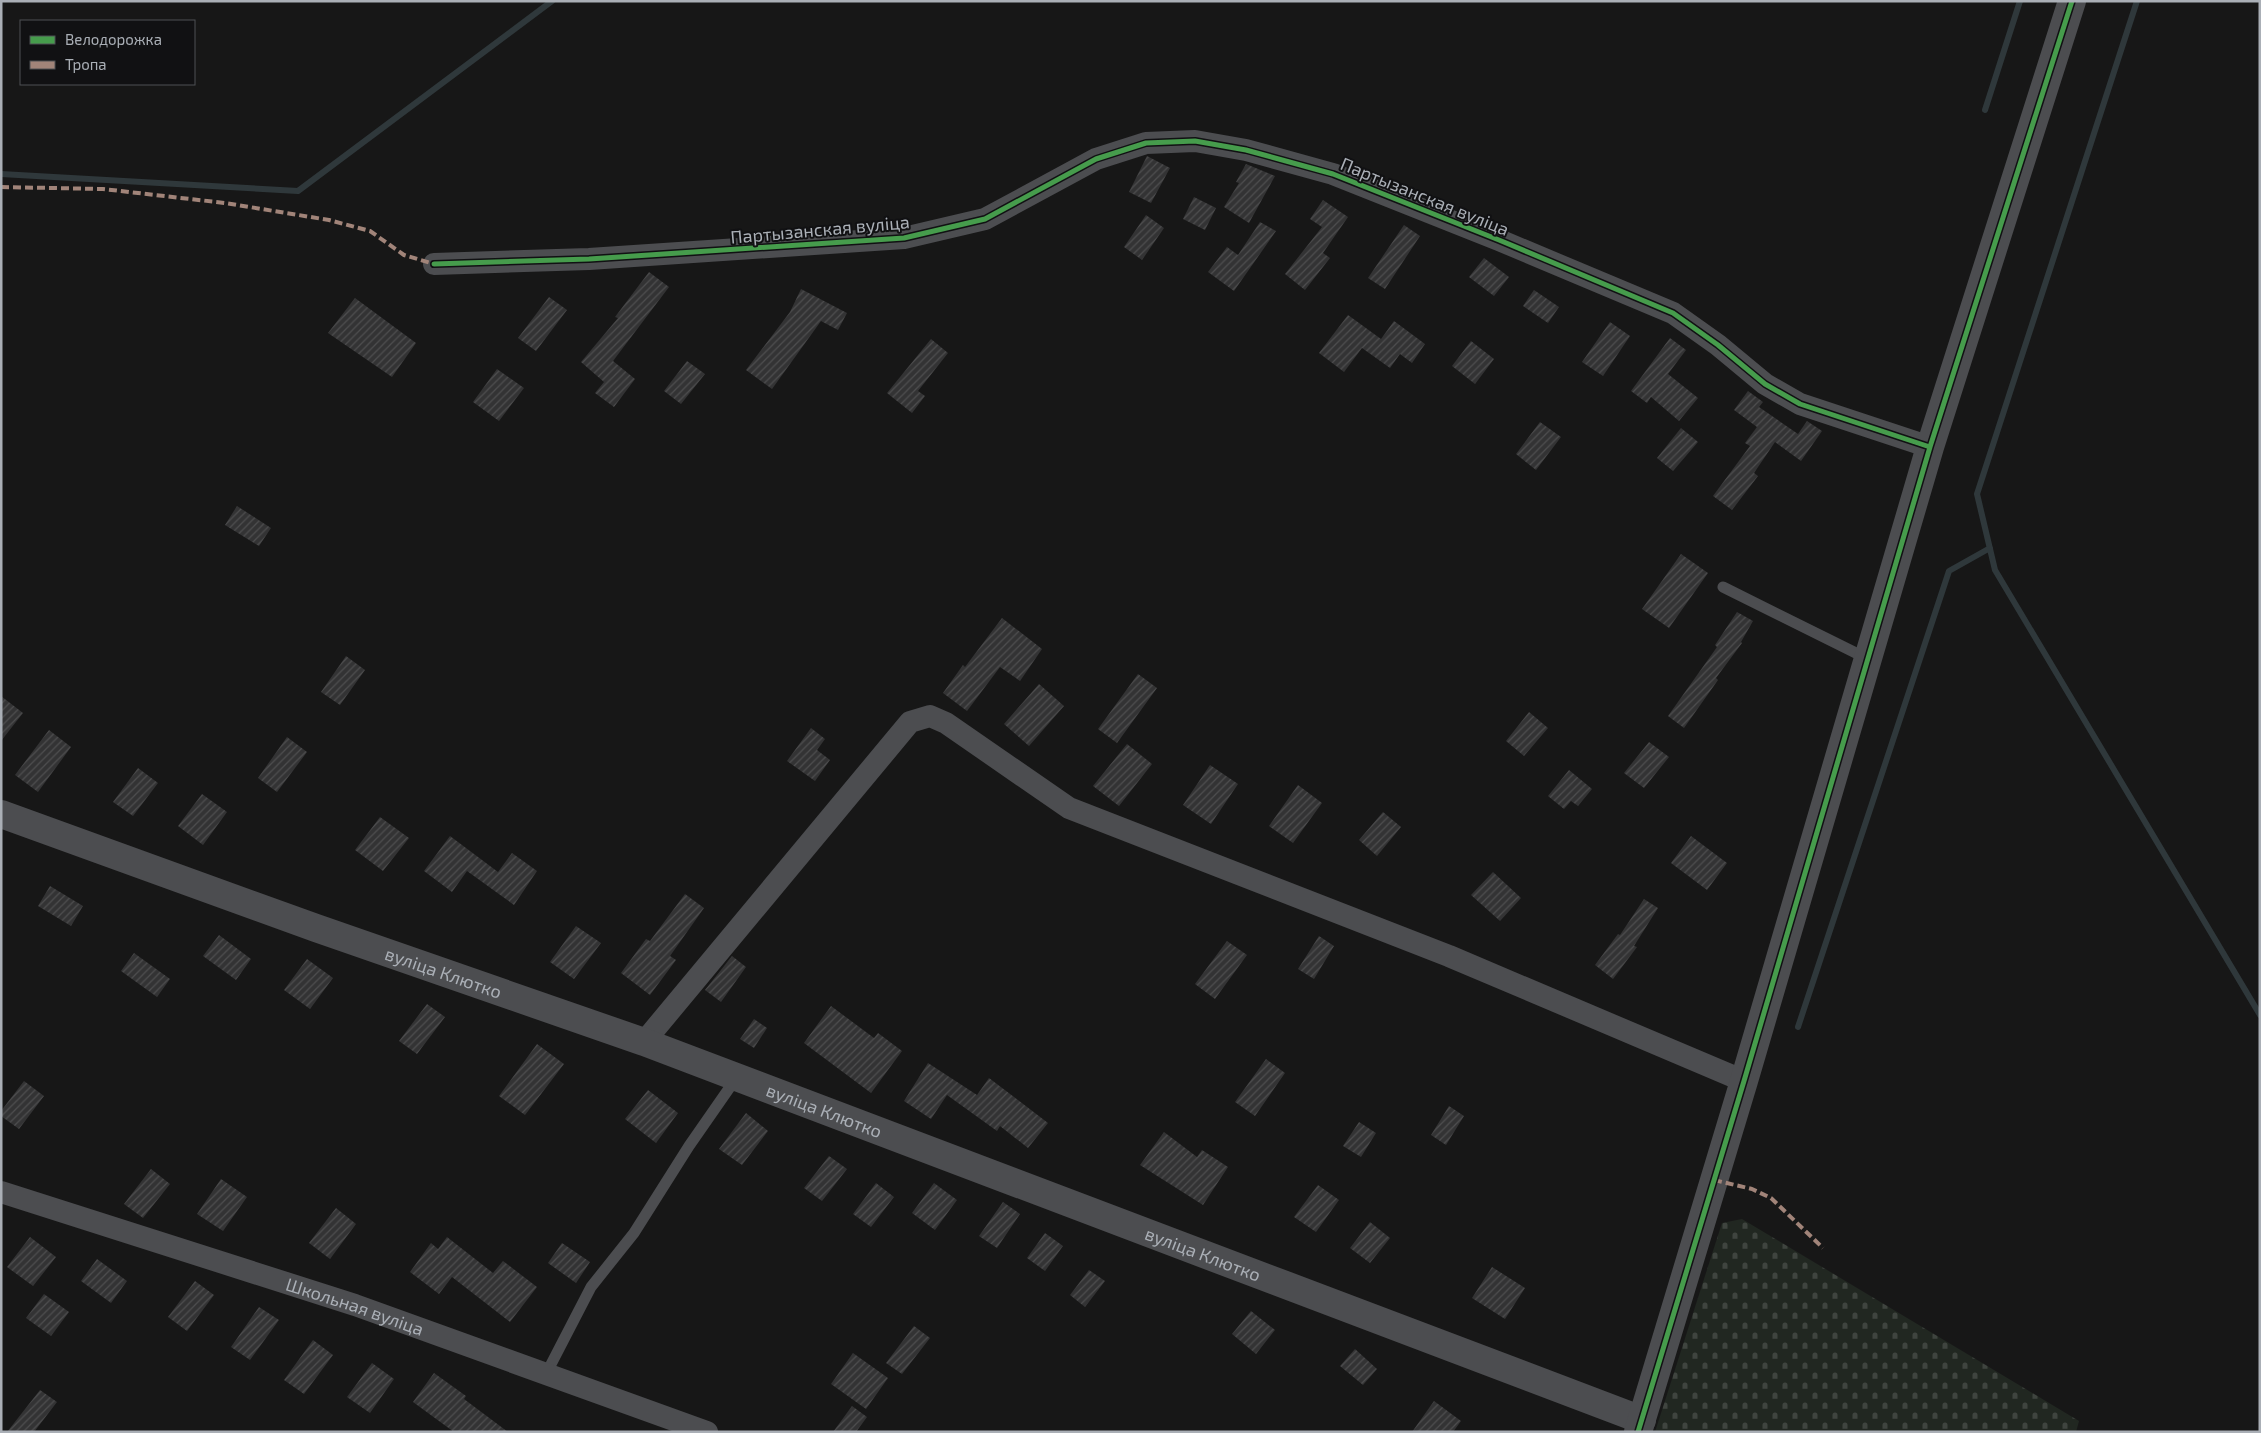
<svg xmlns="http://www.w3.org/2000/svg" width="2261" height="1433" font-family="'Exo 2',sans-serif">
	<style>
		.cemetery { fill: url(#cemetery-stones) }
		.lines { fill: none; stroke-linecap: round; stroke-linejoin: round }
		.stream { stroke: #2f383b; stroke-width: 6 }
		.building { fill: url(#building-hatch) }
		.service { stroke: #4c4d50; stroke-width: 11 }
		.minor { stroke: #4c4d50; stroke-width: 22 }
		.tertiary { stroke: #4c4d50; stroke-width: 28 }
		.quiet { stroke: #a18479; stroke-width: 4; stroke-dasharray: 8 4; stroke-linecap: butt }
		.cycleway-casing { stroke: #111113; stroke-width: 8 }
		.cycleway { stroke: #469c4c; stroke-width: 5 }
		.labels { text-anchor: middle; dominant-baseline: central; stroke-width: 4; stroke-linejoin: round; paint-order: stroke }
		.street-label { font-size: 18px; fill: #aaafb6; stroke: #111113 }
	</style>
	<defs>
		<pattern id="cemetery-stones" width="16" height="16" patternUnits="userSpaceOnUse" patternTransform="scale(1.25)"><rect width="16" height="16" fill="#212721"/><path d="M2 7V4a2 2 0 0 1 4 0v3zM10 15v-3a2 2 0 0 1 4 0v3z" fill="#3f443f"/></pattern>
		<pattern id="building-hatch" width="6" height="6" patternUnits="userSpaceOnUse" patternTransform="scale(1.25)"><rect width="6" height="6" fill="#333334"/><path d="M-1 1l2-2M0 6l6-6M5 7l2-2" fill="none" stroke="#4e4e4f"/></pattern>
	</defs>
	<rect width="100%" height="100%" fill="#171717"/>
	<path class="cemetery" d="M 1742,1219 L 2079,1421 L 2076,1432 L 1655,1432 L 1722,1223 Z"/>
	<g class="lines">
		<path class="stream" d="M 2137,1 L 1977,494 L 1995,570 L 2260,1015
			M 1985,110 L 2020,1
			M 1,174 L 298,191 L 552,1
			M 1798,1027 L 1949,571 L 1990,548"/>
	</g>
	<path class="building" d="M 1147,156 L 1170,168 L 1151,203 L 1129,192 Z
		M 1246,164 L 1275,176 L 1249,223 L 1224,207 L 1239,183 L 1236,182 Z
		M 1194,197 L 1216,208 L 1205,230 L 1183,219 Z
		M 1323,200 L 1348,217 L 1323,253 L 1330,258 L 1305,290 L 1285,274 L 1322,227 L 1310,219 Z
		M 1146,215 L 1164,228 L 1142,260 L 1124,247 Z
		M 1260,222 L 1276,231 L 1234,291 L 1208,272 L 1227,247 L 1238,255 Z
		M 1404,225 L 1420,236 L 1385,289 L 1368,278 Z
		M 1484,258 L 1509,277 L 1494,296 L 1469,277 Z
		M 649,272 L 669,287 L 613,361 L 635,379 L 614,407 L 595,393 L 604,382 L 581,362 L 618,318 L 615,317 Z
		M 801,289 L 847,313 L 838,330 L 821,321 L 772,389 L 746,370 L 790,312 Z
		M 1534,290 L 1559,307 L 1548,323 L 1523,306 Z
		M 549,297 L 567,310 L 536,351 L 518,338 Z
		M 355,298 L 416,343 L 392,377 L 328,333 Z
		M 1348,315 L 1381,339 L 1394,321 L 1425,344 L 1412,363 L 1400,354 L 1390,368 L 1362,348 L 1344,372 L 1319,353 Z
		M 1610,322 L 1630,336 L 1603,376 L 1582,362 Z
		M 1670,338 L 1686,350 L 1668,374 L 1698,398 L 1679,421 L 1651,397 L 1647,403 L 1631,391 Z
		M 931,339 L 948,353 L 918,391 L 925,396 L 912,413 L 887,393 Z
		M 1471,341 L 1494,359 L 1475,384 L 1452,366 Z
		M 687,361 L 705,374 L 681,404 L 664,391 Z
		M 497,369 L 524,388 L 499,421 L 473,402 Z
		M 1748,391 L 1763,402 L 1759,407 L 1798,434 L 1807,421 L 1822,431 L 1801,461 L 1775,442 L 1754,473 L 1758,476 L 1732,510 L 1713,496 L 1750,446 L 1745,443 L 1757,427 L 1734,410 Z
		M 1540,422 L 1561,437 L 1536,470 L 1516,454 Z
		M 1681,428 L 1698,442 L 1673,471 L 1657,458 Z
		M 237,506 L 271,528 L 259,546 L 225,525 Z
		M 1681,554 L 1708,573 L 1669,628 L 1642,609 Z
		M 1737,612 L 1753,621 L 1741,642 L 1742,643 L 1716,678 L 1718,680 L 1684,728 L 1668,716 L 1717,647 L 1715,645 Z
		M 1002,618 L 1042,649 L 1020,681 L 1000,667 L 967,711 L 943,693 L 963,665 L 965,667 Z
		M 346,656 L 365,670 L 340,705 L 321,692 Z
		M 1138,674 L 1157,688 L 1117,743 L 1098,729 Z
		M 1039,684 L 1064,706 L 1029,746 L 1004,724 Z
		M 1,696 L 23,713 L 1,741 Z
		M 1529,712 L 1548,728 L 1524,756 L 1506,741 Z
		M 811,728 L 825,739 L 817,750 L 830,760 L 815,781 L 787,761 Z
		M 49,730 L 71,747 L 38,792 L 15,775 Z
		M 287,737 L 307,752 L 277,792 L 258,778 Z
		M 1649,742 L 1669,757 L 1644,788 L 1624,773 Z
		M 1127,744 L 1152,764 L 1119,806 L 1093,786 Z
		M 1210,765 L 1238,784 L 1211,824 L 1183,805 Z
		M 138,768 L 158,783 L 133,816 L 113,802 Z
		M 1569,770 L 1592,789 L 1578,806 L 1571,801 L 1564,809 L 1548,796 Z
		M 1298,785 L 1322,803 L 1293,843 L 1269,826 Z
		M 202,794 L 227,812 L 203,845 L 178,826 Z
		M 1383,812 L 1401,827 L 1377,856 L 1359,840 Z
		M 380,817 L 409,838 L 383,871 L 355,850 Z
		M 450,836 L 498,872 L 512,853 L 537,871 L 514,905 L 467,871 L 452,892 L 424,871 Z
		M 1691,836 L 1727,863 L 1707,890 L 1671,863 Z
		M 1493,872 L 1521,898 L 1500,921 L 1471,895 Z
		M 50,886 L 83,906 L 71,926 L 38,906 Z
		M 685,894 L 704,908 L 670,956 L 676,960 L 650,995 L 621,973 L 646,939 L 650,941 Z
		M 1644,899 L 1658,908 L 1634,946 L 1637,947 L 1613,979 L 1595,965 L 1618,934 L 1620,935 Z
		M 576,926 L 601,943 L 574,979 L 550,962 Z
		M 219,935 L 251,959 L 236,980 L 203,956 Z
		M 1319,936 L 1334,946 L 1314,979 L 1298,969 Z
		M 1227,941 L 1247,955 L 1215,999 L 1195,984 Z
		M 134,953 L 170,979 L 157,997 L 121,971 Z
		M 732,956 L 746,967 L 721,1002 L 705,990 Z
		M 307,959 L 333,978 L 310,1009 L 284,990 Z
		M 427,1004 L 445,1017 L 417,1054 L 399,1041 Z
		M 831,1006 L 874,1038 L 878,1033 L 902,1051 L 871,1093 L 804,1043 Z
		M 754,1019 L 767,1028 L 754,1048 L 740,1039 Z
		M 537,1044 L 564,1064 L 525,1115 L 499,1096 Z
		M 1266,1059 L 1285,1073 L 1255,1116 L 1235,1102 Z
		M 928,1063 L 977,1095 L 989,1078 L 1048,1123 L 1028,1148 L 1000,1126 L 997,1131 L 947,1095 L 931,1119 L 904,1101 Z
		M 24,1081 L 44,1096 L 19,1129 L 1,1116 L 1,1111 Z
		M 648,1090 L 678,1113 L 656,1143 L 625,1119 Z
		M 1449,1106 L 1464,1116 L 1446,1145 L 1431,1135 Z
		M 746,1113 L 768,1131 L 742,1165 L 719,1149 Z
		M 1359,1122 L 1376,1133 L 1361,1157 L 1343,1146 Z
		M 1164,1132 L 1197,1157 L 1202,1150 L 1228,1167 L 1203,1205 L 1140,1165 Z
		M 829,1156 L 847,1169 L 822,1201 L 804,1188 Z
		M 151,1169 L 170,1184 L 143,1218 L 124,1204 Z
		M 221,1179 L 247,1197 L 223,1231 L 197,1214 Z
		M 876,1183 L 894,1197 L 871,1227 L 853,1214 Z
		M 934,1183 L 957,1200 L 935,1230 L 912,1213 Z
		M 1318,1185 L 1339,1200 L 1316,1232 L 1294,1217 Z
		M 1003,1202 L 1020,1214 L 997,1248 L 979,1236 Z
		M 336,1208 L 356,1224 L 330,1259 L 309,1243 Z
		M 1370,1222 L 1390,1238 L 1370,1263 L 1350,1248 Z
		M 1045,1233 L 1063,1246 L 1045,1271 L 1027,1258 Z
		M 30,1237 L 56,1257 L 33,1286 L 7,1267 Z
		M 447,1237 L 493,1273 L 503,1261 L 537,1287 L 510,1322 L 452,1277 L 439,1294 L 410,1272 L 431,1243 L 438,1249 Z
		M 562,1243 L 590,1262 L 576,1283 L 548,1263 Z
		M 97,1259 L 127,1281 L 111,1303 L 81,1281 Z
		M 1492,1267 L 1525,1288 L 1505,1319 L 1472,1298 Z
		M 1089,1270 L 1105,1281 L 1085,1307 L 1070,1295 Z
		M 195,1281 L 214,1295 L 187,1331 L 168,1317 Z
		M 44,1294 L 69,1312 L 51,1336 L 26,1318 Z
		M 259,1307 L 279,1320 L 250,1360 L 231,1347 Z
		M 1251,1311 L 1275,1330 L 1256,1354 L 1232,1334 Z
		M 914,1326 L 930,1338 L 902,1374 L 886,1363 Z
		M 313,1340 L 333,1355 L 304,1394 L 284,1380 Z
		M 1355,1349 L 1377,1369 L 1363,1385 L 1340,1366 Z
		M 853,1353 L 888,1378 L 866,1409 L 831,1384 Z
		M 372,1363 L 394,1379 L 370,1413 L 347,1397 Z
		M 434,1373 L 466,1396 L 464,1399 L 508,1432 L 454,1432 L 413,1402 Z
		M 40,1390 L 57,1402 L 34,1432 L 7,1432 Z
		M 1434,1401 L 1461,1421 L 1453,1432 L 1412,1432 Z
		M 852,1406 L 867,1417 L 856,1432 L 833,1432 Z"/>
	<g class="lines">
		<path class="service" d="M 1723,587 L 1868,659
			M 546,1374 L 591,1287 L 634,1233 L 689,1146 L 737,1077"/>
		<g class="minor">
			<path d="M 434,264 L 589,259 L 904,238 L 985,219 L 1096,159 L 1146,143 L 1195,141 L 1246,150 L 1333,174 L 1499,240 L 1673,313 L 1718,345 L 1765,384 L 1800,404 L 1930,447"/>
			<path d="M 644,1042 L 910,722 L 930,716 L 946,723 L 1069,808 L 1449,956 L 1744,1081"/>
			<path id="s1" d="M 1,1192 L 355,1305 L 707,1432"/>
		</g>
		<g class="tertiary">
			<path id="s2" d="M 1,814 L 316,928 L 644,1042 L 1642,1420"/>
			<path d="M 1638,1432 L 1744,1081 L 1930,447 L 2072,1"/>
		</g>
		<path class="quiet" d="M 1,187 L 103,189 L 225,203 L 329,220 L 370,231 L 404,255 L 434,264
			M 1714,1180 L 1752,1189 L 1771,1198 L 1823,1248"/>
		<g class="cycleway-casing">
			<path id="cycleway" d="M 434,264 L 589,259 L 904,238 L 985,219 L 1096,159 L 1146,143 L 1195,141 L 1246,150 L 1333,174 L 1499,240 L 1673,313 L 1718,345 L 1765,384 L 1800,404 L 1930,447
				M 1638,1432 L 1744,1081 L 1930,447 L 2072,1"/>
		</g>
		<use href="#cycleway" class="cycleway"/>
	</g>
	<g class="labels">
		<g class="street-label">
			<text transform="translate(1425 196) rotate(22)">Партызанская вуліца</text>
			<text transform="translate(820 229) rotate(-5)">Партызанская вуліца</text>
			<text stroke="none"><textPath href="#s2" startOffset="470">вуліца Клютко</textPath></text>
			<text stroke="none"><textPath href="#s2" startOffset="875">вуліца Клютко</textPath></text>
			<text stroke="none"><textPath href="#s2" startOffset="1280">вуліца Клютко</textPath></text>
			<text stroke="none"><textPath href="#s1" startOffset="372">Школьная вуліца</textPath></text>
		</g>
	</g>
	<rect width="2261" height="1433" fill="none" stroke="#aaafb6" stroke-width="5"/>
	<rect x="20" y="20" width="175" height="65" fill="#111113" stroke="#4e5054"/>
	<rect x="30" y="36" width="25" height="8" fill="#469c4c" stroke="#4e5054"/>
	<text x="65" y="45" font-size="15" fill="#aaafb6">Велодорожка</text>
	<rect x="30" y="61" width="25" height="8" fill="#a18479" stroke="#4e5054"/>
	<text x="65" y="70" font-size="15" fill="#aaafb6">Тропа</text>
</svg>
